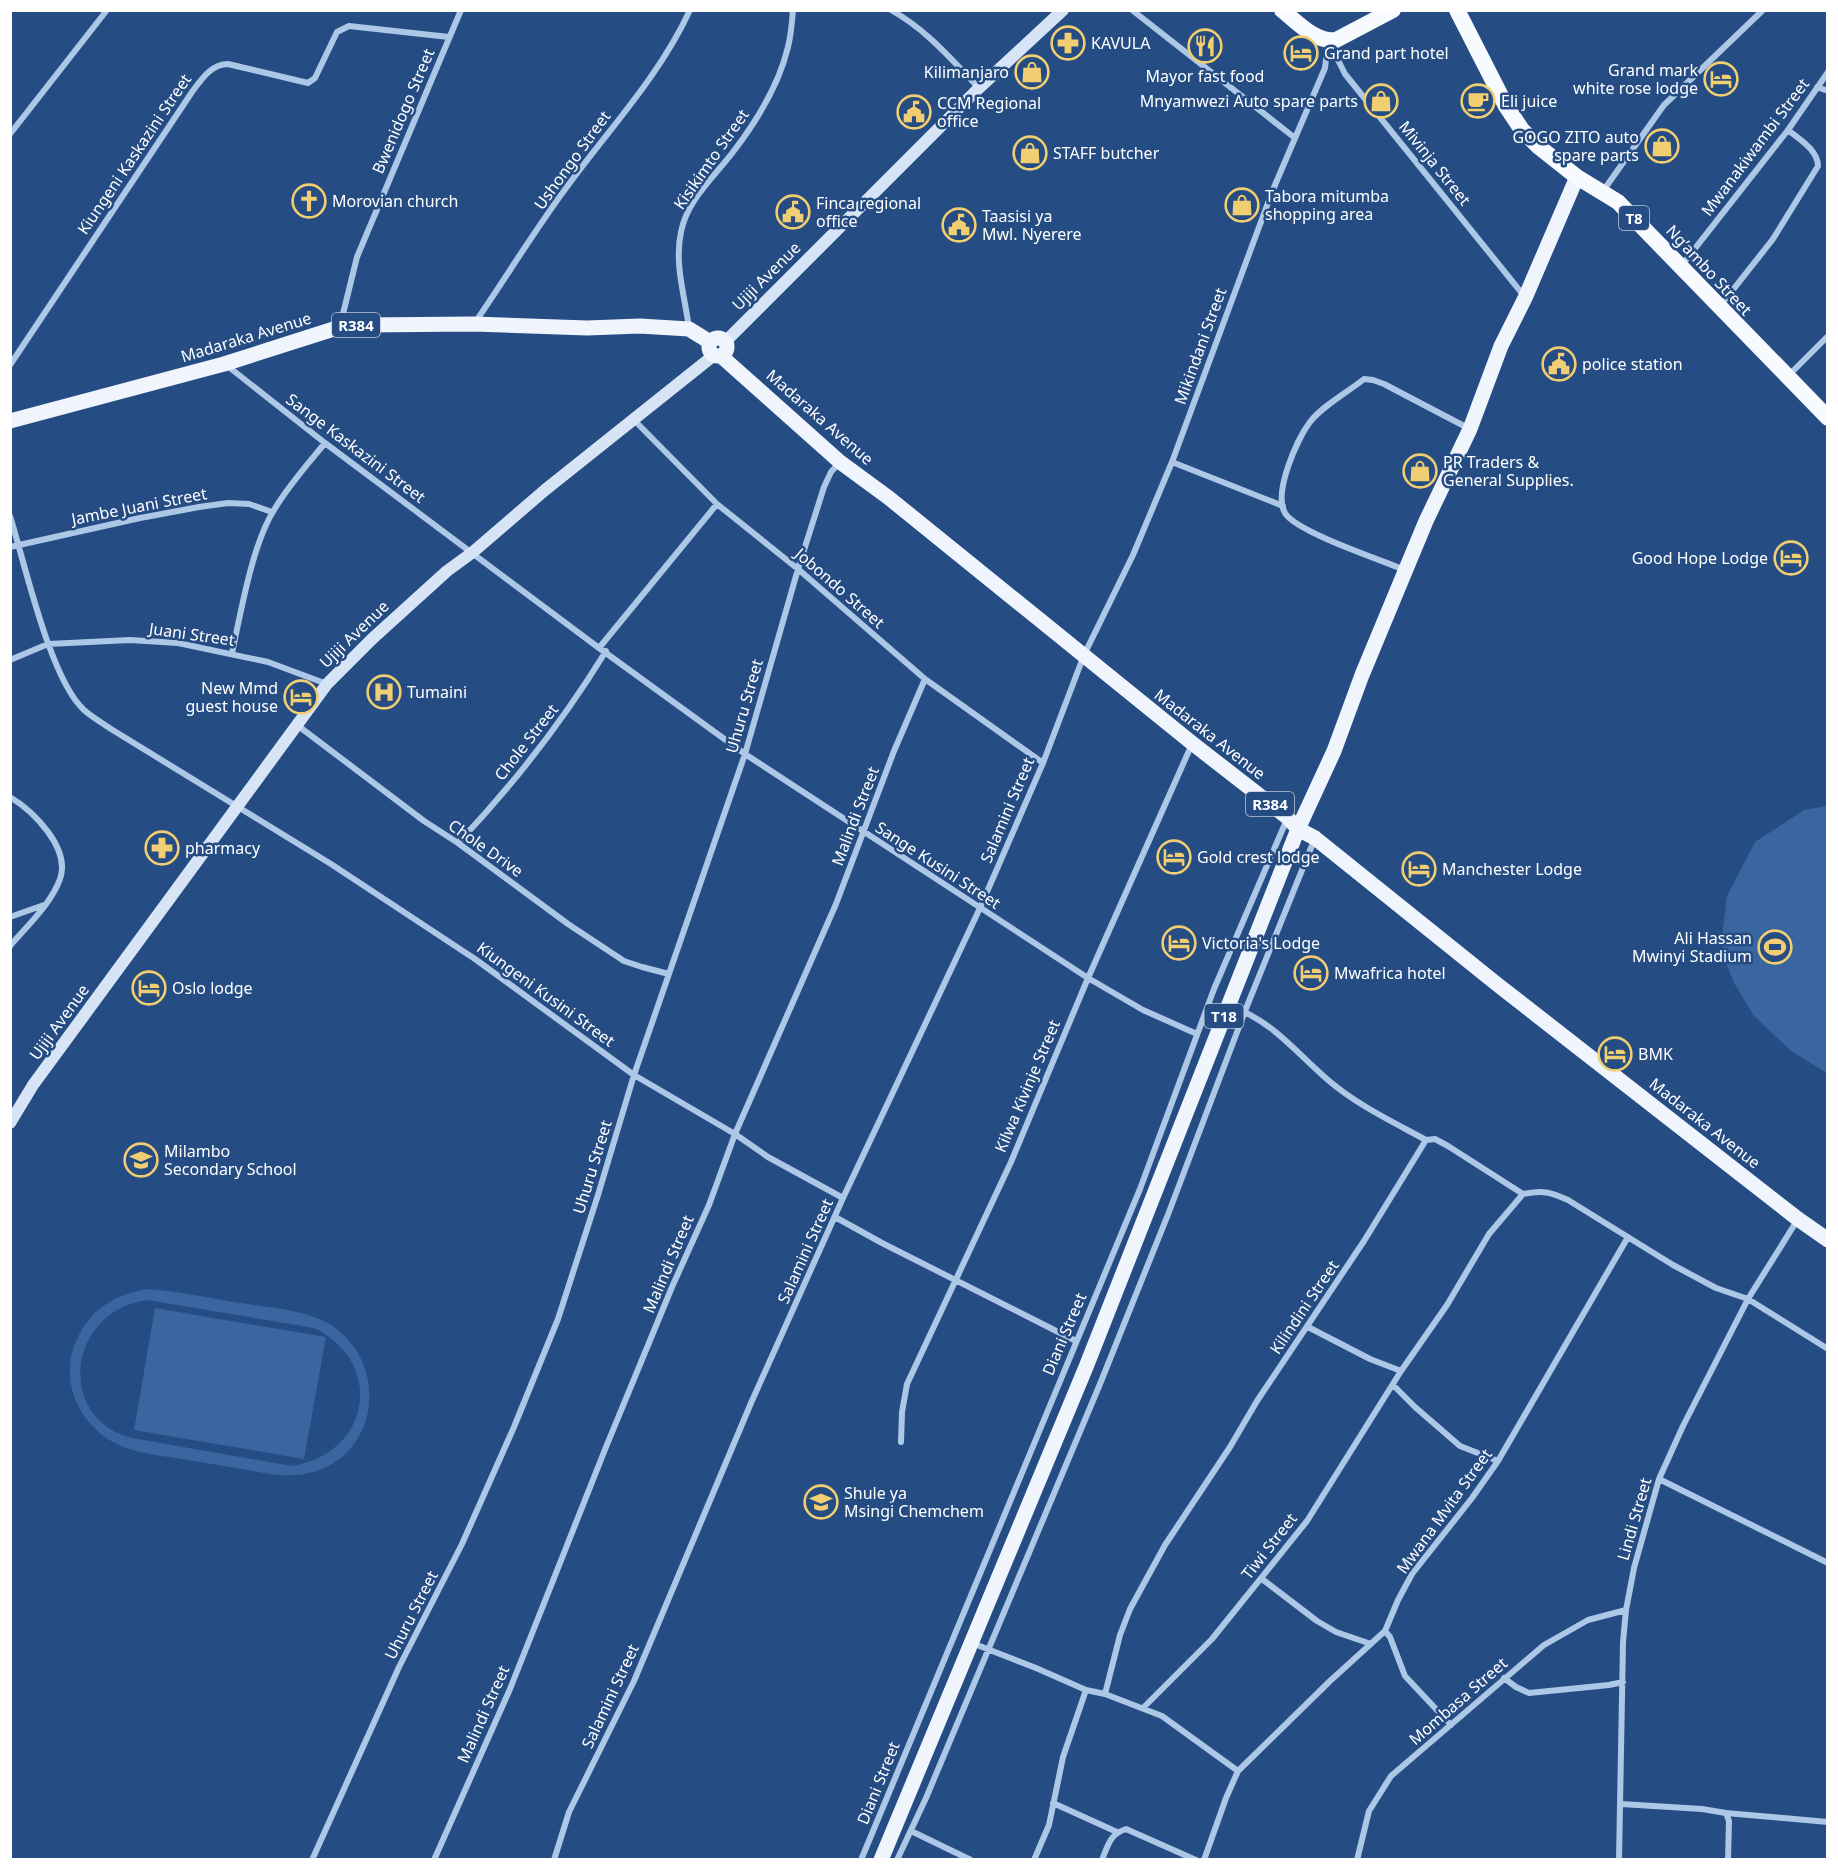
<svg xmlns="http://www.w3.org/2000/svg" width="1838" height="1870" font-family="'Noto Sans',sans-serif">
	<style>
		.green { fill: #3966a0; fill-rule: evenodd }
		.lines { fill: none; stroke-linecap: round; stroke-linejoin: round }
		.minor { stroke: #adc7e7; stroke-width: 6 }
		.secondary { stroke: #d7e4f6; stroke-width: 12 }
		.primary { stroke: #eff4fd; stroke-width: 15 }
		.trunk { stroke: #f7fafe; stroke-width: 16 }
		.labels { text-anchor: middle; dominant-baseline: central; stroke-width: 5; stroke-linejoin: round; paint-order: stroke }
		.shield { fill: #254c83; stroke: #bec9da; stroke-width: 1.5 }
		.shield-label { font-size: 15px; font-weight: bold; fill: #fff }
		.poi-label { font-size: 16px; fill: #fff; stroke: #254c83; text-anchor: start }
		.street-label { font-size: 16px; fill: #fff; stroke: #254c83 }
	</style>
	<rect width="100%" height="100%" fill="#254c83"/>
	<path class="green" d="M 1827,806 L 1828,806 L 1827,1073 L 1791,1051 L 1754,1016 L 1734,983 L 1724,958 L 1722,936 L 1727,896 L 1755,842 L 1804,810 Z
		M 148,1289 C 176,1291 205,1297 233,1302 C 264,1307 309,1309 334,1327 C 385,1363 381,1444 322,1469 C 307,1475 293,1476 277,1475 C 245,1470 214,1464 182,1459 C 158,1455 129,1453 108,1439 C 91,1428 79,1412 73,1393 C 68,1376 69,1355 77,1339 C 91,1309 115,1294 148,1289 ZM 147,1300 L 314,1328 C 386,1363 370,1454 292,1466 L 132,1438 C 57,1420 65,1312 147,1300 Z
		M 155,1308 L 326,1337 L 304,1459 L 134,1430 Z"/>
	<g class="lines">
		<path class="minor" d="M 891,10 C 927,30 951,59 979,88
			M 1132,10 L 1295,138
			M 1336,43 L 1337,58 L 1345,74 L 1525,297
			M 1817,87 L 1828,91
			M 10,134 L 107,10
			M 1603,191 L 1664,105 L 1763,10
			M 1682,265 L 1788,130 L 1828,72
			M 1721,305 L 1773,239 L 1818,166 C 1818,150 1799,139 1788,130
			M 476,321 C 507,276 536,228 569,184 C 611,127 660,75 690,10
			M 340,326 L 357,257 L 461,10
			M 689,328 C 685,297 674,264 681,232 C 687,200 714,177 733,152 C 756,122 779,85 788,47 C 791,35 792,23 793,10
			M 225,364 L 325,443 L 599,648 L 745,754 L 1088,978 L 1143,1010 L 1197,1034
			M 10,365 L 192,92 C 201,80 211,64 228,64 L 308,83 L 315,78 L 337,32 L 349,26 L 449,37
			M 1788,376 L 1828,336
			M 633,419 L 717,504 L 798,569 L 925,679 L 1043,763
			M 1172,462 L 1283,506
			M 10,516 C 25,564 50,679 84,710 C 92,717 102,723 111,729 L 331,864 L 475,959 L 634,1075 L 735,1134 L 768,1157 L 843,1198
			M 10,547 L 140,518 L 199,507 L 228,503 L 249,504 L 272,512
			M 1405,570 C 1382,560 1296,532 1285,513 C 1273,493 1297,439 1310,422 C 1322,406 1348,392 1364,379 L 1373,380 L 1384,384 L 1468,428
			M 599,648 L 717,504
			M 232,653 C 241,612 252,545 274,510 C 288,486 307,465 325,443
			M 10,660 L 48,644 L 130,640 L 178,643 L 268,662 L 327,684
			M 297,725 L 424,821 L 458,843 L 568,924 L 624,961 L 642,967 L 669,974
			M 10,797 C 33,811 71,848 60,879 C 51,904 27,926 10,946
			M 458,843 C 514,784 563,721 606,651
			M 10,917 L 44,905
			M 1230,1005 C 1277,1025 1292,1049 1328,1080 C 1357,1105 1393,1122 1426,1140
			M 835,1217 L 882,1243 L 1076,1341
			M 1308,1327 L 1370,1359 L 1401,1371
			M 1393,1385 L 1415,1407 L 1460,1446 L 1498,1461
			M 901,1442 L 902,1412 L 907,1384 L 1011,1162 L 1088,978 L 1192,744
			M 1659,1479 L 1828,1563
			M 1262,1579 L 1317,1621 L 1336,1632 L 1371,1644
			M 1385,1631 L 1390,1637 L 1405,1676 L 1451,1725
			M 972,1643 L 1036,1668 L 1086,1690 L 1105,1694 L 1162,1716 L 1238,1771
			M 1504,1678 L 1516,1687 L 1529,1693 L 1609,1685 L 1623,1682
			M 1105,1694 L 1120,1635 L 1130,1609 L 1165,1545 L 1230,1447 L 1257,1401 L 1364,1241 L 1426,1140 L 1435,1139 L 1448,1146 L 1523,1194 C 1543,1190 1550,1192 1568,1200 L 1673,1265 L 1716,1288 L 1748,1299 L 1828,1349
			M 1144,1707 L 1212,1639 L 1307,1521 L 1401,1371 L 1447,1305 L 1489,1234 L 1523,1194
			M 1053,1803 L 1117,1832
			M 1621,1804 L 1702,1809 L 1726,1813 L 1729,1821 L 1728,1860
			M 1726,1813 L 1828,1822
			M 911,1831 L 971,1860
			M 312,1860 L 399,1667 L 462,1544 L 514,1427 L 558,1319 L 598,1195 L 634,1075 L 745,754 L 798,569 L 824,487 L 831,472 L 839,463
			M 434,1860 L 510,1689 L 606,1447 L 672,1287 L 709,1205 L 735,1134 L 836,904 L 894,751 L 925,679
			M 554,1860 L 569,1812 L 634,1681 L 751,1403 L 843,1198 L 980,908 L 1043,763 L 1084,655 L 1133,555 L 1172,462 L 1272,192 L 1325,68 L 1328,42
			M 861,1860 L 1140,1189 L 1214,989 L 1287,819
			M 897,1860 L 926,1798 L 1100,1384 L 1169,1212 L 1245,1011 L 1315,838
			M 1034,1860 L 1049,1825 L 1063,1757 L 1086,1690
			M 1102,1860 C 1108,1845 1110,1834 1126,1829 L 1196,1860
			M 1204,1860 L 1226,1798 L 1238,1771 L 1330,1681 L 1385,1631 L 1398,1600 L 1412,1574 L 1472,1498 L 1498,1461 L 1628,1237
			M 1357,1860 L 1369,1811 L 1391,1776 L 1544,1645 L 1588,1620 L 1626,1610
			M 1619,1860 L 1623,1642 L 1626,1610 L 1634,1568 L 1659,1479 L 1683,1426 L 1748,1299 L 1798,1219"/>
		<path class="secondary" d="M 726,341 L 979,88 L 1063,10
			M 10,1123 L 33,1085 L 327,684 L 372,639 L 447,571 L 473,552 L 545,490 L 713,356"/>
		<path class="primary" d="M709 347a9 9 0 1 1 18 0a9 9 0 1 1-18 0Z
			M 721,356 L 840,462 L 889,498 L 1192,743 L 1287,817 L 1298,829 L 1315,838 L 1498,985 L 1798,1219 L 1828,1240
			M 10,421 L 224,364 L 340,327 L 364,325 L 474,324 L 587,328 L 640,326 L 689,329 L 710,342
			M 881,1860 L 1086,1367 L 1298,829 L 1334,751 L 1362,675 L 1426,521 L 1470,429 L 1501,346 L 1525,298 L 1577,177"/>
		<path class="trunk" d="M 1282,10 C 1297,22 1316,43 1336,40 L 1393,10
			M 1457,10 L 1506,106 L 1522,130 L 1539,147 L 1577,177 L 1618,202 L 1828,418"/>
	</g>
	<defs>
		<g id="pharmacy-ring" transform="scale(1.725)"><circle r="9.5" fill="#254c83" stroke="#f1ce71" stroke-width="1.5"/><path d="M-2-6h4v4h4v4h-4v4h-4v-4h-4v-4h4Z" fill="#f1ce71"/></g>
		<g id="restaurant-ring" transform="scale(1.725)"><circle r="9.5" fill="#254c83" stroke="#f1ce71" stroke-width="1.5"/><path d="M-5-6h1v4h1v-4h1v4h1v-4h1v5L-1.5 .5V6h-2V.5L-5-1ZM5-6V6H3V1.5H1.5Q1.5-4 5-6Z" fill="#f1ce71"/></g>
		<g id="hotel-ring" transform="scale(1.725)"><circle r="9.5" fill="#254c83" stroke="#f1ce71" stroke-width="1.5"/><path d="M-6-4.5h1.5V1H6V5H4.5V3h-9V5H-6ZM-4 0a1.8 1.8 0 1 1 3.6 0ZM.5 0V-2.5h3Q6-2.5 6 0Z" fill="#f1ce71"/></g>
		<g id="shop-ring" transform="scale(1.725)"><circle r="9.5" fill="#254c83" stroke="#f1ce71" stroke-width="1.5"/><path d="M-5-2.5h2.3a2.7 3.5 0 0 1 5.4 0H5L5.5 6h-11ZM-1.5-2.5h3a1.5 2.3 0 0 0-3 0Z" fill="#f1ce71"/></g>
		<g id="cafe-ring" transform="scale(1.725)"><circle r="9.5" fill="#254c83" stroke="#f1ce71" stroke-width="1.5"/><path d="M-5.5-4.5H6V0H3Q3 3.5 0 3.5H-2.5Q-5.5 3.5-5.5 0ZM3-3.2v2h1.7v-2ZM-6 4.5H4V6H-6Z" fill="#f1ce71"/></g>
		<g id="civic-ring" transform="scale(1.725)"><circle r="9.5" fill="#254c83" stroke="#f1ce71" stroke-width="1.5"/><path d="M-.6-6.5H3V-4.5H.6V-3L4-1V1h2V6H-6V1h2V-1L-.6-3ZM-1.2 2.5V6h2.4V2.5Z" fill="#f1ce71"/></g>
		<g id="church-ring" transform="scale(1.725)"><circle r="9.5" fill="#254c83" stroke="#f1ce71" stroke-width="1.5"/><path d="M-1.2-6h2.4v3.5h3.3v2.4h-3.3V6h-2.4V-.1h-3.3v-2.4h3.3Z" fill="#f1ce71"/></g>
		<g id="hospital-ring" transform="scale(1.725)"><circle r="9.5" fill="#254c83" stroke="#f1ce71" stroke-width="1.5"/><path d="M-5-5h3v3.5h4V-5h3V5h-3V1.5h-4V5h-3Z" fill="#f1ce71"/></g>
		<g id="stadium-ring" transform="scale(1.725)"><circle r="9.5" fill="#254c83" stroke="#f1ce71" stroke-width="1.5"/><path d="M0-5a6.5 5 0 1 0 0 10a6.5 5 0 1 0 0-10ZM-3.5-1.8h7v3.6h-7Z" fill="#f1ce71"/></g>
		<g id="school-ring" transform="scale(1.725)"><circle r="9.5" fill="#254c83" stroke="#f1ce71" stroke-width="1.5"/><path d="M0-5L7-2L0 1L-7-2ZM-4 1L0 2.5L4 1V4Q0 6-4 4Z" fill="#f1ce71"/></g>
	</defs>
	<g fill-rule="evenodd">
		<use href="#pharmacy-ring" x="1068" y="43"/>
		<use href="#restaurant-ring" x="1205" y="46"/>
		<use href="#hotel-ring" x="1301" y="53"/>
		<use href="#shop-ring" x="1032" y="72"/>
		<use href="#hotel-ring" x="1721" y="79"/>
		<use href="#shop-ring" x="1381" y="101"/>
		<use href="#cafe-ring" x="1478" y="101"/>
		<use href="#civic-ring" x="914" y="112"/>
		<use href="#shop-ring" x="1662" y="146"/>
		<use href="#shop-ring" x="1030" y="153"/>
		<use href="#church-ring" x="309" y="201"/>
		<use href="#shop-ring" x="1242" y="205"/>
		<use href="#civic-ring" x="793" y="212"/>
		<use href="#civic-ring" x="959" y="225"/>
		<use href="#civic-ring" x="1559" y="364"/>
		<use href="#shop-ring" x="1420" y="471"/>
		<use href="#hotel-ring" x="1791" y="558"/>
		<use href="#hospital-ring" x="384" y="692"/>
		<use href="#hotel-ring" x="301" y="697"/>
		<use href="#pharmacy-ring" x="162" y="848"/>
		<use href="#hotel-ring" x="1174" y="857"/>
		<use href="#hotel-ring" x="1419" y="869"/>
		<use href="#hotel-ring" x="1179" y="943"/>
		<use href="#stadium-ring" x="1775" y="947"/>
		<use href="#hotel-ring" x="1311" y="973"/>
		<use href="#hotel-ring" x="149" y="988"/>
		<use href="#hotel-ring" x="1615" y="1054"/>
		<use href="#school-ring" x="141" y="1160"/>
		<use href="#school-ring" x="821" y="1502"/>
	</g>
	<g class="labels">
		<g class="shield">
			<rect x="1619" y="206" width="30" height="24" rx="4.5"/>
			<rect x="332" y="313" width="48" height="24" rx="4.5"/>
			<rect x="1246" y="792" width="48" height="24" rx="4.5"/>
			<rect x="1204.5" y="1004" width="39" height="24" rx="4.5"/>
		</g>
		<g class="shield-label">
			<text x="1634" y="218">T8</text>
			<text x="356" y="325">R384</text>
			<text x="1270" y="804">R384</text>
			<text x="1224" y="1016">T18</text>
		</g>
		<g class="poi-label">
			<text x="1091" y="43">KAVULA</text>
			<text x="1324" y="53">Grand part hotel</text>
			<text x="1698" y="70" text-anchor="end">Grand mark<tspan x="1698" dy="18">white rose lodge</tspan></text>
			<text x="1009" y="72" text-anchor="end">Kilimanjaro</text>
			<text x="1205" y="76" text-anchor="middle">Mayor fast food</text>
			<text x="1358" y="101" text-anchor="end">Mnyamwezi Auto spare parts</text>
			<text x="1501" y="101">Eli juice</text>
			<text x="937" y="103">CCM Regional<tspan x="937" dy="18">office</tspan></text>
			<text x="1639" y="137" text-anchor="end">GOGO ZITO auto<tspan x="1639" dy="18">spare parts</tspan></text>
			<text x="1053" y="153">STAFF butcher</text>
			<text x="1265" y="196">Tabora mitumba<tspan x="1265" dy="18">shopping area</tspan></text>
			<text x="332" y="201">Morovian church</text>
			<text x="816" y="203">Finca regional<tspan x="816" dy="18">office</tspan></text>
			<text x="982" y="216">Taasisi ya<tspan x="982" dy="18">Mwl. Nyerere</tspan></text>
			<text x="1582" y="364">police station</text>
			<text x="1443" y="462">PR Traders &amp;<tspan x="1443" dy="18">General Supplies.</tspan></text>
			<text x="1768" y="558" text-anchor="end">Good Hope Lodge</text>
			<text x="278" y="688" text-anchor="end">New Mmd<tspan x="278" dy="18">guest house</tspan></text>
			<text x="407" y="692">Tumaini</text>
			<text x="185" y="848">pharmacy</text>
			<text x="1197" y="857">Gold crest lodge</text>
			<text x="1442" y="869">Manchester Lodge</text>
			<text x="1752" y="938" text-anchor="end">Ali Hassan<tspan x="1752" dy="18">Mwinyi Stadium</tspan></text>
			<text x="1202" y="943">Victoria's Lodge</text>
			<text x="1334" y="973">Mwafrica hotel</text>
			<text x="172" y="988">Oslo lodge</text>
			<text x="1638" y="1054">BMK</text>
			<text x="164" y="1151">Milambo<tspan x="164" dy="18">Secondary School</tspan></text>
			<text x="844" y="1493">Shule ya<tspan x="844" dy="18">Msingi Chemchem</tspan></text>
		</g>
		<g class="street-label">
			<text transform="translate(403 111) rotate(-67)">Bwenidogo Street</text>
			<text transform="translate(1755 147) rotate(-53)">Mwanakiwambi Street</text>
			<text transform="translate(134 154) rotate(-56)">Kiungeni Kaskazini Street</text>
			<text transform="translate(711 159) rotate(-55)">Kisikimto Street</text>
			<text transform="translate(572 160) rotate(-54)">Ushongo Street</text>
			<text transform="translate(1435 163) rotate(51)">Mivinja Street</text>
			<text transform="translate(1709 270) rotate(47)">Ng’ambo Street</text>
			<text transform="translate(766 276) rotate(-45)">Ujiji Avenue</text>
			<text transform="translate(246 337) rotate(-17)">Madaraka Avenue</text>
			<text transform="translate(1200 346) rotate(-70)">Mikindani Street</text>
			<text transform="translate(820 417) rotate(41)">Madaraka Avenue</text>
			<text transform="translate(356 448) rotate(37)">Sange Kaskazini Street</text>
			<text transform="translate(139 506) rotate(-11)">Jambe Juani Street</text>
			<text transform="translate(840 588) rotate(41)">Jobondo Street</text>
			<text transform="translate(192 634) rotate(8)">Juani Street</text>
			<text transform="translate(354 634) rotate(-44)">Ujiji Avenue</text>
			<text transform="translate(744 706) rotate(-74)">Uhuru Street</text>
			<text transform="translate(1210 734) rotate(38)">Madaraka Avenue</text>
			<text transform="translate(526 742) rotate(-52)">Chole Street</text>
			<text transform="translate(1007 810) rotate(-67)">Salamini Street</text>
			<text transform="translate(855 816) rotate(-69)">Malindi Street</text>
			<text transform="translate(486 848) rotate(35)">Chole Drive</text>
			<text transform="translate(938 865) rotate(33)">Sange Kusini Street</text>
			<text transform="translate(546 994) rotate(36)">Kiungeni Kusini Street</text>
			<text transform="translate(59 1022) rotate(-54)">Ujiji Avenue</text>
			<text transform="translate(1027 1086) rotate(-67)">Kilwa Kivinje Street</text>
			<text transform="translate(1705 1123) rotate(38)">Madaraka Avenue</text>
			<text transform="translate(592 1167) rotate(-73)">Uhuru Street</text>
			<text transform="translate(805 1251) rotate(-66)">Salamini Street</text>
			<text transform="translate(668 1264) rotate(-67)">Malindi Street</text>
			<text transform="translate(1304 1307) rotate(-56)">Kilindini Street</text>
			<text transform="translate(1064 1334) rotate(-67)">Diani Street</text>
			<text transform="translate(1444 1511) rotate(-54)">Mwana Mvita Street</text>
			<text transform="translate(1634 1519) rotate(-74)">Lindi Street</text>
			<text transform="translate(1269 1546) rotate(-52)">Tiwi Street</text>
			<text transform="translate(411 1615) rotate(-63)">Uhuru Street</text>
			<text transform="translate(610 1696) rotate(-65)">Salamini Street</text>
			<text transform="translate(1458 1701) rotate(-41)">Mombasa Street</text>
			<text transform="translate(483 1714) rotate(-66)">Malindi Street</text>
			<text transform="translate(878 1783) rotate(-68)">Diani Street</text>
		</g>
	</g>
	<rect width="1838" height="1870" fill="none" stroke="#ffffff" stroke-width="24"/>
</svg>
